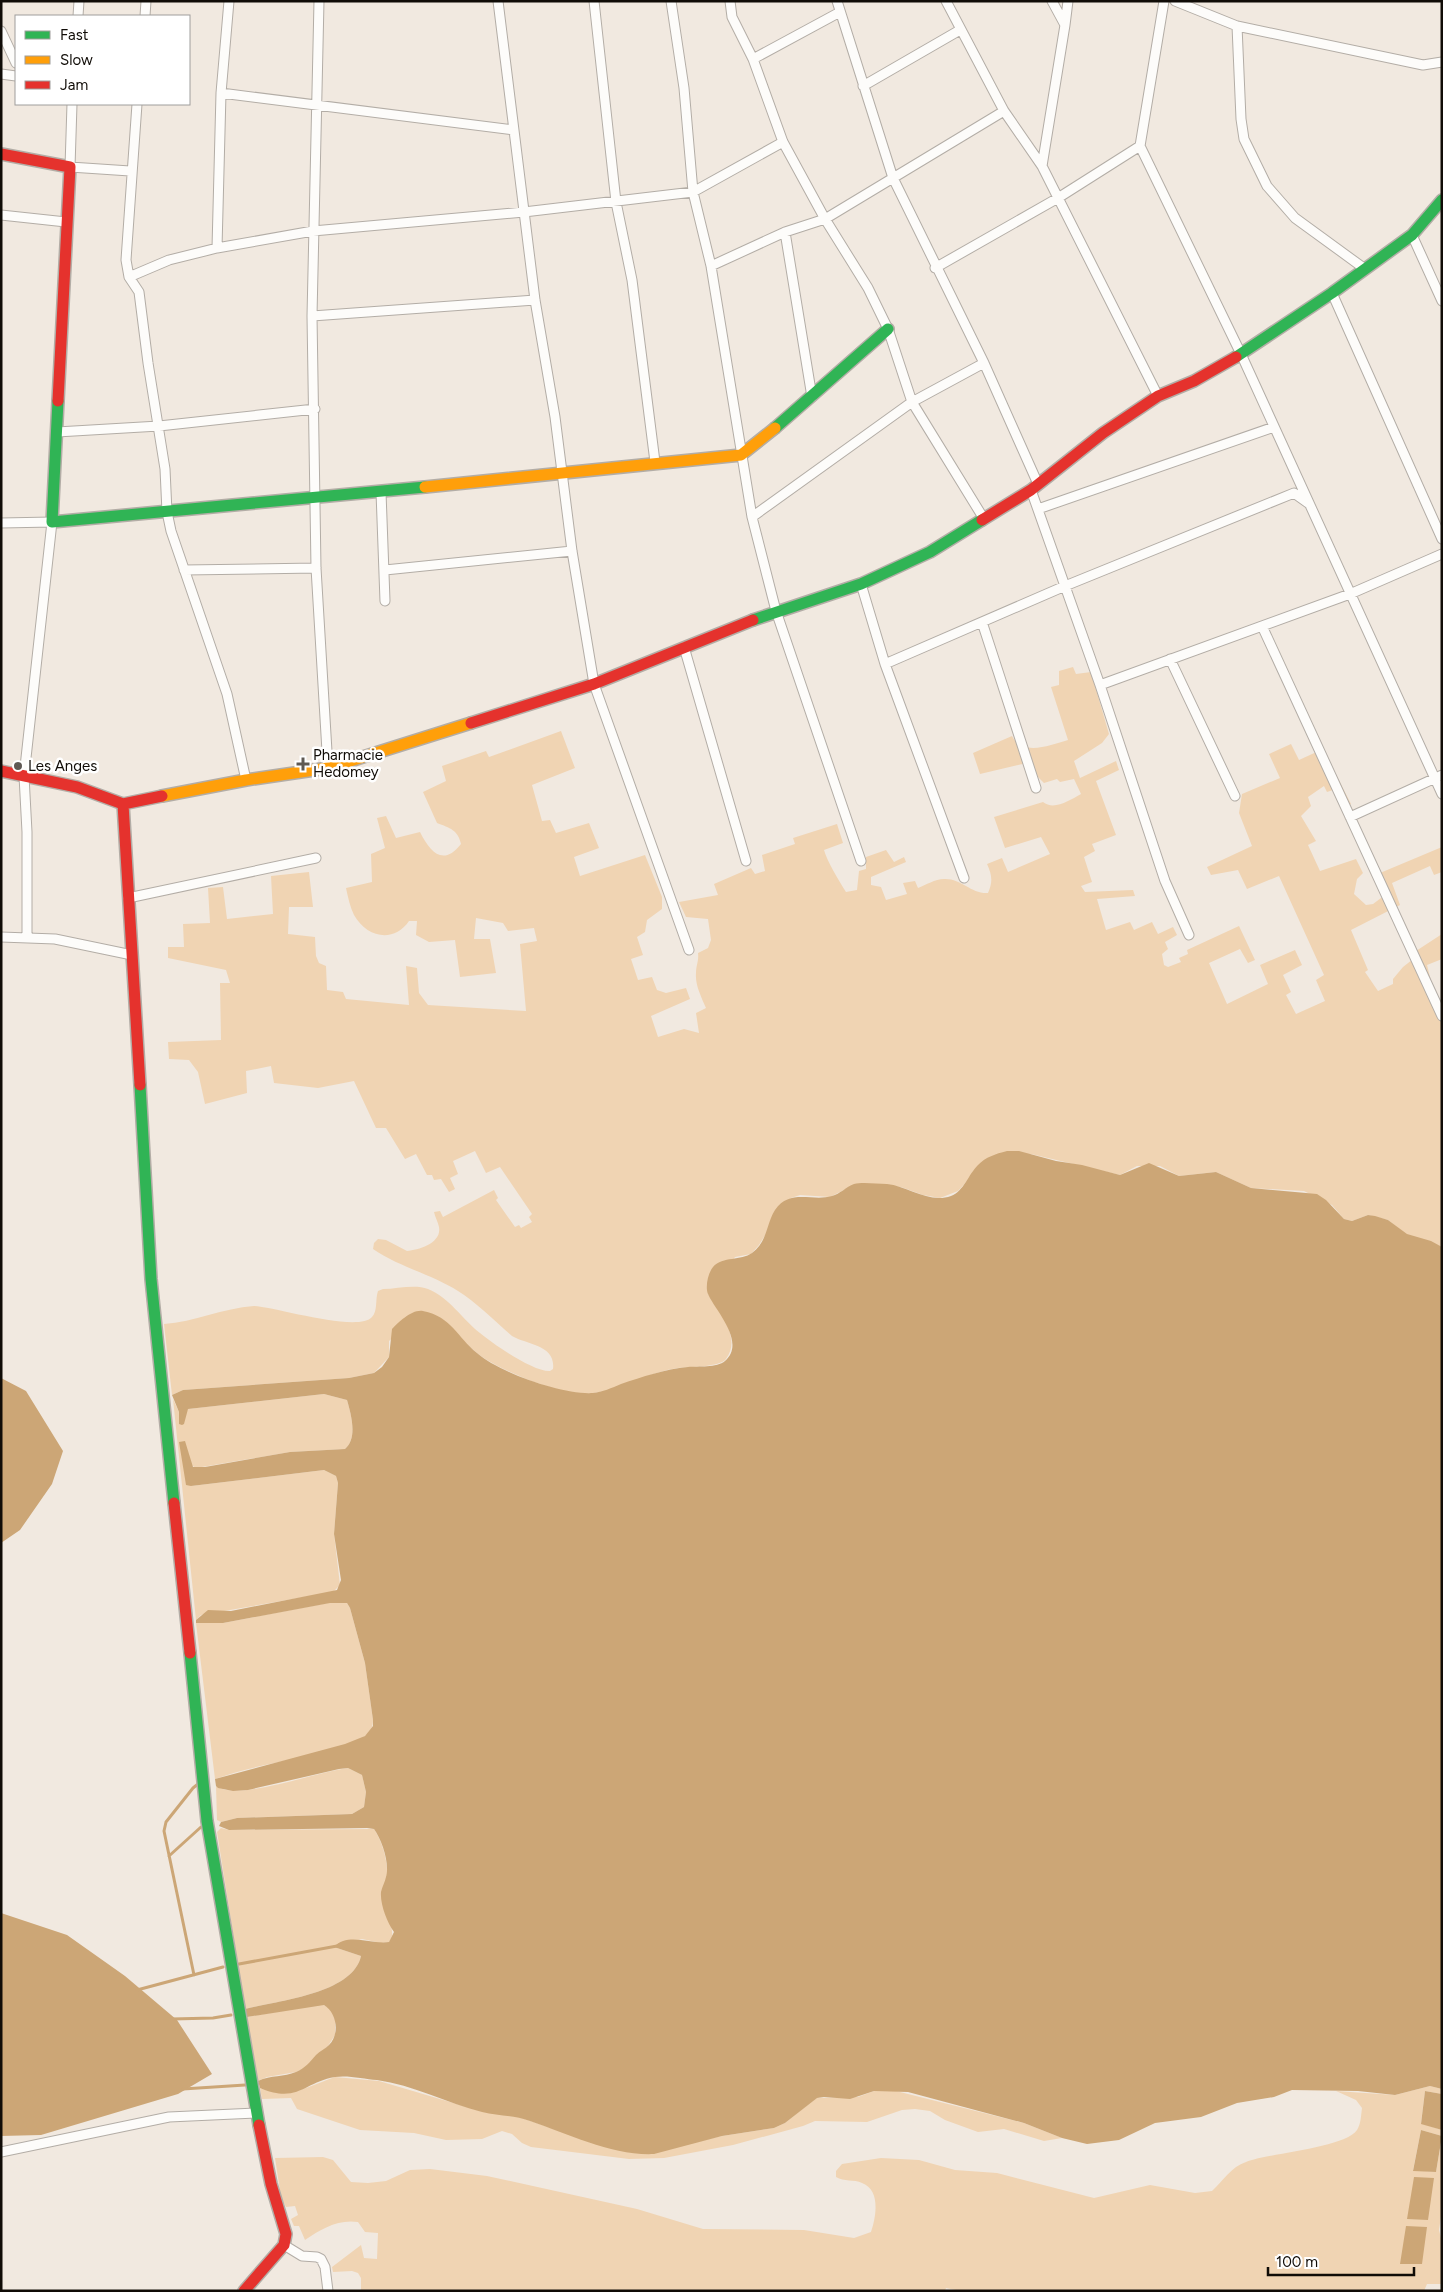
<svg xmlns="http://www.w3.org/2000/svg" width="1443" height="2292" font-family="Figtree,sans-serif">
	<style>
		.green { fill: #f0d4b3 }
		.water { fill: #cca676 }
		.lines { fill: none; stroke-linecap: round; stroke-linejoin: round }
		.stream { stroke: #cca676; stroke-width: 3 }
		.street-casing { stroke: #b3ada6; stroke-width: 11 }
		.fast-casing { stroke: #b3ada6; stroke-width: 14 }
		.slow-casing { stroke: #b3ada6; stroke-width: 14 }
		.jam-casing { stroke: #b3ada6; stroke-width: 14 }
		.street { stroke: #fdfcfa; stroke-width: 9 }
		.fast { stroke: #30b455; stroke-width: 11 }
		.slow { stroke: #ff9f0a; stroke-width: 11 }
		.jam { stroke: #e5322d; stroke-width: 11 }
		.poi-dot { fill: #5f5953; stroke: #fff; stroke-width: 2 }
		.labels { text-anchor: middle; dominant-baseline: central; stroke-width: 5; stroke-linejoin: round; paint-order: stroke }
		.poi-label { font-size: 15px; fill: #100c07; stroke: #fff; text-anchor: start }
	</style>
	<rect width="100%" height="100%" fill="#f1e9e0"/>
	<path class="green" d="M 1073,667 L 1076,674 L 1091,672 L 1109,734 L 1102,743 L 1074,761 L 1080,778 L 1116,761 L 1119,770 L 1096,781 L 1116,835 L 1092,844 L 1095,851 L 1084,857 L 1092,882 L 1081,886 L 1085,892 L 1133,890 L 1135,896 L 1097,899 L 1106,930 L 1130,922 L 1134,930 L 1152,922 L 1158,934 L 1173,927 L 1177,935 L 1165,942 L 1168,949 L 1162,954 L 1164,965 L 1168,967 L 1181,962 L 1179,958 L 1188,954 L 1187,950 L 1239,926 L 1255,960 L 1248,963 L 1240,949 L 1209,963 L 1227,1004 L 1268,984 L 1260,965 L 1295,950 L 1302,965 L 1283,975 L 1291,992 L 1286,995 L 1296,1014 L 1325,1001 L 1316,980 L 1324,975 L 1279,876 L 1247,889 L 1238,870 L 1211,875 L 1207,867 L 1252,846 L 1239,813 L 1242,794 L 1280,778 L 1269,754 L 1291,744 L 1299,760 L 1323,749 L 1351,804 L 1343,809 L 1333,790 L 1327,792 L 1324,786 L 1308,797 L 1311,806 L 1301,816 L 1316,841 L 1308,845 L 1320,871 L 1356,859 L 1363,873 L 1357,879 L 1354,894 L 1366,905 L 1373,904 L 1389,892 L 1380,873 L 1442,847 L 1442,872 L 1434,875 L 1430,866 L 1392,883 L 1400,905 L 1351,930 L 1368,970 L 1365,972 L 1378,991 L 1393,984 L 1393,979 L 1403,967 L 1417,956 L 1416,951 L 1442,934 L 1442,959 L 1427,965 L 1442,1025 L 1442,1247 L 1407,1235 L 1388,1220 L 1368,1215 L 1352,1221 L 1344,1219 L 1332,1205 L 1304,1191 L 1251,1188 L 1216,1172 L 1179,1176 L 1160,1166 L 1137,1166 L 1120,1175 L 1031,1154 L 968,1180 L 958,1191 L 940,1198 L 923,1195 L 901,1187 L 867,1184 L 854,1185 L 830,1197 L 800,1195 L 791,1198 L 775,1211 L 769,1229 L 759,1245 L 751,1254 L 735,1257 L 708,1294 C 719,1311 742,1338 726,1359 C 720,1367 689,1367 678,1368 C 649,1372 623,1389 594,1393 C 581,1395 562,1391 549,1387 C 531,1382 491,1365 477,1353 C 459,1338 444,1321 423,1311 L 389,1341 L 389,1357 L 374,1373 L 349,1378 L 183,1390 L 172,1395 L 164,1324 C 194,1322 223,1308 254,1306 C 276,1307 358,1333 372,1317 C 378,1311 375,1299 378,1291 L 383,1289 C 397,1289 415,1284 428,1289 C 449,1297 463,1320 480,1333 C 493,1344 534,1372 550,1371 L 553,1369 C 556,1345 528,1345 512,1336 C 495,1321 477,1303 458,1291 C 431,1274 399,1267 373,1249 L 374,1243 L 378,1239 L 386,1240 L 407,1251 C 419,1250 442,1243 439,1227 C 438,1222 435,1217 434,1212 L 440,1211 L 443,1217 L 494,1190 L 498,1198 L 496,1200 L 515,1227 L 519,1225 L 521,1228 L 532,1222 L 529,1217 L 532,1214 L 500,1167 L 486,1173 L 475,1151 L 453,1161 L 458,1174 L 450,1178 L 455,1189 L 449,1192 L 441,1179 L 434,1180 L 432,1175 L 427,1175 L 416,1154 L 405,1159 L 386,1128 L 376,1128 L 354,1081 L 318,1088 L 274,1083 L 271,1066 L 246,1071 L 247,1093 L 205,1104 L 198,1072 L 189,1060 L 169,1059 L 168,1042 L 221,1040 L 220,983 L 230,983 L 226,970 L 168,958 L 168,947 L 184,947 L 183,924 L 210,923 L 208,888 L 223,887 L 227,919 L 273,914 L 271,876 L 309,872 L 313,907 L 289,907 L 288,934 L 315,937 L 316,956 L 319,963 L 326,966 L 327,990 L 343,992 L 346,999 L 409,1005 L 406,966 L 417,968 L 419,993 L 428,1005 L 526,1011 L 520,944 L 537,941 L 534,928 L 508,931 L 503,923 L 476,918 L 474,939 L 490,939 L 496,973 L 460,977 L 455,940 L 429,942 L 416,935 L 417,921 L 409,921 C 394,943 367,938 354,915 C 350,907 348,897 346,888 L 372,882 L 371,854 L 385,848 L 377,818 L 386,816 L 396,838 L 420,832 C 430,852 443,867 461,844 C 458,830 450,828 437,823 L 423,792 L 446,781 L 442,766 L 486,751 L 489,757 L 561,731 L 575,768 L 532,785 L 542,821 L 550,820 L 556,833 L 589,823 L 599,848 L 574,857 L 580,876 L 645,855 L 662,897 L 662,909 L 647,920 L 645,932 L 637,937 L 643,955 L 631,959 L 638,980 L 652,977 L 657,990 L 666,993 L 686,988 L 690,999 L 651,1016 L 658,1037 L 684,1029 L 699,1033 L 696,1013 L 706,1008 C 701,996 695,985 696,973 C 696,965 699,961 698,953 L 708,948 L 711,940 L 708,919 L 686,917 L 679,902 L 718,895 L 714,884 L 751,868 L 755,874 L 765,871 L 762,855 L 795,844 L 793,838 L 837,824 L 843,843 L 824,850 C 827,861 839,881 846,892 L 857,890 L 859,871 L 866,869 L 866,857 L 886,850 L 894,862 L 904,857 L 906,862 L 871,877 L 871,885 L 881,887 L 886,900 L 907,894 L 903,883 L 915,881 L 918,888 C 926,885 935,879 944,879 C 961,878 971,894 988,893 C 993,882 992,875 987,864 L 1002,858 L 1008,872 L 1050,854 L 1041,837 L 1005,848 L 994,817 L 1043,802 C 1054,811 1070,800 1081,794 L 1074,779 L 1060,782 L 1057,779 L 1044,783 L 1038,777 L 1031,762 L 980,774 L 973,753 L 1012,736 C 1023,757 1050,745 1068,740 L 1051,687 L 1059,685 L 1059,671 Z
		M 324,1394 L 347,1400 C 351,1414 358,1438 345,1449 L 290,1452 L 196,1468 L 191,1465 L 187,1448 L 191,1486 L 324,1470 L 336,1476 L 338,1483 L 334,1534 L 340,1585 L 333,1592 L 201,1615 L 196,1620 L 173,1399 L 179,1412 L 186,1412 L 188,1409 Z
		M 338,1601 L 347,1603 L 350,1608 L 365,1663 L 373,1720 C 373,1726 371,1732 365,1736 C 356,1742 343,1745 332,1749 C 294,1761 253,1765 215,1779 L 196,1623 L 223,1623 Z
		M 348,1768 L 362,1775 L 366,1792 L 364,1807 L 352,1814 L 237,1818 L 221,1822 L 217,1820 L 216,1786 C 237,1802 319,1771 348,1768 Z
		M 221,1828 L 229,1830 L 374,1829 C 382,1841 388,1861 387,1875 C 386,1885 381,1891 383,1902 C 385,1914 398,1932 389,1942 L 381,1943 L 362,1939 L 334,1947 L 361,1956 C 353,1994 276,2001 245,2009 L 217,1832 Z
		M 316,2005 L 324,2005 L 331,2009 L 335,2019 L 335,2035 L 328,2046 L 305,2068 L 296,2072 L 267,2077 L 258,2081 L 247,2017 Z
		M 335,2077 L 379,2081 L 484,2112 L 516,2116 L 583,2139 L 690,2143 L 722,2136 L 774,2128 L 785,2123 L 816,2098 L 858,2097 L 874,2091 L 896,2091 L 1024,2123 L 1062,2138 L 1044,2141 L 1004,2129 L 978,2132 L 945,2120 L 930,2111 L 915,2109 L 902,2110 L 867,2122 L 815,2121 L 803,2126 L 733,2145 L 664,2158 L 629,2159 L 531,2147 L 522,2143 L 512,2134 L 502,2131 L 482,2139 L 446,2140 L 414,2133 L 360,2130 L 297,2109 L 291,2098 L 262,2099 L 260,2088 C 288,2100 309,2086 335,2077 Z
		M 1430,2086 L 1442,2089 L 1442,2094 L 1425,2091 L 1421,2123 L 1442,2130 L 1442,2136 L 1421,2130 L 1413,2170 L 1436,2172 L 1442,2137 L 1442,2210 L 1439,2230 L 1442,2242 L 1442,2284 L 1427,2284 L 1424,2291 L 961,2291 L 946,2288 L 945,2291 L 361,2291 L 361,2278 L 358,2273 L 352,2271 L 333,2272 L 332,2267 L 361,2245 L 364,2258 L 377,2259 L 378,2233 L 365,2232 L 358,2222 C 338,2219 321,2229 305,2240 L 299,2226 L 294,2226 L 291,2219 L 298,2215 L 295,2206 L 286,2207 L 281,2197 L 275,2158 L 323,2157 L 333,2160 L 351,2182 L 368,2183 L 386,2181 L 410,2170 L 430,2169 L 487,2176 L 637,2209 L 703,2229 L 804,2230 L 854,2238 L 871,2232 C 876,2217 881,2190 862,2183 C 854,2179 844,2182 836,2177 L 836,2171 L 842,2164 L 881,2158 L 919,2160 L 955,2170 L 997,2173 L 1094,2198 L 1150,2185 L 1195,2193 L 1212,2191 C 1224,2180 1231,2167 1246,2162 C 1269,2153 1345,2148 1357,2130 C 1361,2124 1361,2115 1362,2108 L 1356,2100 L 1336,2091 L 1395,2095 Z"/>
	<path class="water" d="M 1007,1151 L 1019,1151 L 1056,1161 L 1082,1165 L 1120,1175 L 1149,1163 L 1179,1176 L 1216,1172 L 1251,1188 L 1317,1194 L 1326,1200 L 1344,1219 L 1352,1221 L 1368,1215 L 1375,1216 L 1388,1220 L 1407,1234 L 1431,1241 L 1442,1247 L 1442,2089 L 1430,2086 L 1395,2095 L 1358,2091 L 1292,2090 L 1274,2097 L 1237,2103 L 1201,2117 L 1155,2123 L 1119,2140 L 1087,2144 L 1062,2138 L 1024,2123 L 908,2092 L 874,2091 L 850,2099 L 824,2097 L 817,2098 L 785,2123 L 774,2128 L 722,2136 L 654,2154 C 613,2156 569,2134 530,2121 C 514,2115 498,2116 482,2112 C 447,2103 413,2085 377,2080 C 364,2079 348,2075 335,2077 C 304,2082 298,2104 260,2088 L 258,2081 C 271,2075 284,2077 296,2072 C 305,2068 310,2062 316,2055 C 320,2051 325,2049 329,2045 C 340,2034 337,2013 324,2005 L 247,2017 L 245,2009 C 276,2001 353,1994 361,1956 L 334,1947 C 348,1932 372,1945 389,1942 L 394,1932 C 387,1922 380,1904 381,1892 C 382,1887 385,1882 386,1877 C 390,1864 382,1840 374,1829 L 367,1828 L 229,1830 L 219,1826 L 221,1822 L 237,1818 L 352,1814 L 364,1807 L 366,1792 L 362,1775 L 348,1768 L 339,1769 L 248,1790 L 233,1791 L 218,1788 L 216,1786 L 215,1779 L 345,1744 L 365,1736 L 373,1726 L 373,1720 L 365,1663 L 350,1608 L 347,1603 L 330,1603 L 223,1623 L 196,1623 L 196,1620 L 208,1610 L 231,1611 L 337,1590 L 341,1580 L 334,1534 L 338,1483 L 336,1476 L 324,1470 L 191,1486 L 186,1485 L 179,1442 L 185,1441 L 193,1467 L 205,1467 L 290,1452 L 345,1449 C 358,1438 351,1414 347,1400 L 324,1394 L 188,1409 L 184,1424 L 182,1425 L 179,1424 L 179,1412 L 172,1395 L 183,1390 L 349,1378 L 374,1373 L 382,1367 L 389,1357 L 392,1329 C 399,1322 412,1309 423,1311 C 452,1317 457,1337 477,1353 C 500,1373 563,1395 593,1393 C 602,1392 612,1388 621,1384 C 642,1377 665,1369 688,1367 C 698,1366 717,1368 725,1361 C 747,1342 714,1309 708,1294 C 705,1287 708,1273 713,1267 C 723,1256 741,1261 752,1253 C 768,1241 766,1224 775,1210 C 790,1188 812,1202 832,1196 C 840,1194 846,1187 854,1184 C 863,1182 877,1184 887,1184 C 908,1186 929,1204 951,1196 C 964,1191 968,1175 978,1165 C 986,1157 995,1154 1007,1151 Z
		M 1,1378 L 26,1391 L 63,1451 L 52,1484 L 20,1530 L 1,1543 Z
		M 1,1913 L 67,1935 L 125,1976 L 177,2020 L 212,2074 L 178,2094 L 41,2135 L 1,2136 Z
		M 1425,2091 L 1442,2094 L 1442,2130 L 1421,2124 Z
		M 1421,2130 L 1442,2136 L 1436,2172 L 1413,2171 Z
		M 1414,2177 L 1434,2178 L 1428,2220 L 1407,2219 Z
		M 1406,2226 L 1427,2227 L 1422,2264 L 1400,2264 Z"/>
	<g class="lines">
		<path class="stream" d="M 169,1856 L 201,1827
			M 239,1964 L 337,1946
			M 194,1975 L 164,1831 L 166,1822 L 193,1788 L 198,1784
			M 137,1990 L 223,1967
			M 172,2019 L 213,2018 L 231,2015
			M 183,2089 L 245,2085"/>
		<g class="street-casing">
			<path id="street" d="M 319,1 L 312,316 L 316,568 L 328,768
				M 498,1 L 535,300 L 555,417 L 572,551 L 594,684 L 689,950
				M 594,1 L 616,202 L 632,280 L 655,462
				M 671,1 L 684,88 L 693,192 L 711,266 L 752,517 L 776,611 L 861,861
				M 730,1 L 732,17 L 753,59 L 783,142 L 825,219 L 868,288 L 888,329 L 912,402 L 984,519
				M 837,1 L 893,178 L 984,363 L 1038,484
				M 946,1 L 1004,111 L 1042,166 L 1158,396
				M 1164,1 L 1140,146 L 1241,354 L 1442,794
				M 1175,1 L 1237,26 L 1423,65 L 1442,62
				M 78,16 L 79,1
				M 145,16 L 146,1
				M 1065,25 L 1068,1
				M 1237,26 L 1241,119 L 1244,139 L 1267,186 L 1295,218 L 1365,269
				M 1,31 L 16,63
				M 753,59 L 840,12
				M 1,74 L 16,76
				M 863,86 L 960,30
				M 221,93 L 514,130
				M 72,104 L 70,167 L 130,171
				M 137,104 L 126,260 L 129,277 L 139,292 L 148,363 L 165,469 L 167,512 L 171,531 L 227,694 L 246,780
				M 1042,166 L 1065,25 L 1052,1
				M 1,215 L 66,222
				M 785,232 L 812,397
				M 1412,235 L 1442,301
				M 217,248 L 221,93 L 229,1
				M 711,266 L 785,232 L 825,219 L 1004,111
				M 935,268 L 1058,198 L 1140,146
				M 129,277 L 169,260 L 217,248 L 313,231 L 524,212 L 693,192 L 783,142
				M 1332,293 L 1442,539
				M 312,316 L 535,300
				M 57,432 L 159,426 L 315,409
				M 1031,490 L 1100,685 L 1165,881 L 1189,935
				M 381,492 L 385,601
				M 1038,509 L 1274,427
				M 752,517 L 912,402 L 984,363
				M 1,523 L 52,522 L 24,776 L 27,832 L 27,937
				M 184,570 L 316,568
				M 385,570 L 572,551
				M 861,584 L 885,664 L 964,878
				M 982,622 L 1036,788
				M 1262,626 L 1442,1016
				M 684,647 L 746,861
				M 1170,659 L 1235,796
				M 885,664 L 1065,586 L 1294,493 L 1308,503
				M 1100,685 L 1350,594 L 1442,554
				M 1350,817 L 1442,775
				M 128,898 L 316,858
				M 1,937 L 55,939 L 132,955
				M 1,2152 L 169,2117 L 256,2113
				M 284,2245 L 302,2256 L 317,2257 L 321,2259 L 325,2267 L 328,2291"/>
		</g>
		<g class="fast-casing">
			<path id="fast" d="M 1236,357 L 1332,293 L 1412,235 L 1442,200
				M 58,401 L 52,522 L 425,487
				M 775,428 L 888,329
				M 753,620 L 861,584 L 930,552 L 982,520
				M 140,1085 L 151,1279 L 174,1503
				M 190,1653 L 207,1821 L 259,2125"/>
		</g>
		<g class="slow-casing">
			<path id="slow" d="M 425,487 L 741,455 L 775,428
				M 162,796 L 246,780 L 328,768 L 471,723"/>
		</g>
		<g class="jam-casing">
			<path id="jam" d="M 1,154 L 70,167 L 58,401
				M 982,520 L 1031,490 L 1103,433 L 1158,396 L 1194,381 L 1236,357
				M 471,723 L 594,684 L 753,620
				M 1,771 L 77,787 L 123,804 L 162,796
				M 123,804 L 140,1085
				M 174,1503 L 190,1653
				M 244,2291 L 284,2245 L 286,2234 L 271,2184 L 259,2125"/>
		</g>
		<use href="#street" class="street"/>
		<use href="#fast" class="fast"/>
		<use href="#slow" class="slow"/>
		<use href="#jam" class="jam"/>
	</g>
	<g class="poi-dot">
		<path d="M300.5 756.5h5v5h5v5h-5v5h-5v-5h-5v-5h5z"/>
		<circle cx="18" cy="766" r="5"/>
	</g>
	<g class="labels">
		<g class="poi-label">
			<text x="313" y="755">Pharmacie<tspan x="313" dy="17">Hedomey</tspan></text>
			<text x="28" y="766">Les Anges</text>
		</g>
	</g>
	<rect width="1443" height="2292" fill="none" stroke="#100c07" stroke-width="5"/>
	<rect x="15" y="15" width="175" height="90" fill="#ffffff" stroke="#9f9e9c"/>
	<rect x="25" y="31" width="25" height="8" fill="#30b455" stroke="#9f9e9c"/>
	<text x="60" y="40" font-size="15" fill="#100c07">Fast</text>
	<rect x="25" y="56" width="25" height="8" fill="#ff9f0a" stroke="#9f9e9c"/>
	<text x="60" y="65" font-size="15" fill="#100c07">Slow</text>
	<rect x="25" y="81" width="25" height="8" fill="#e5322d" stroke="#9f9e9c"/>
	<text x="60" y="90" font-size="15" fill="#100c07">Jam</text>
	<path d="M1268 2267v8h146v-8" fill="none" stroke="#100c07" stroke-width="2.5"/>
	<text x="1276" y="2267" font-size="15" fill="#100c07" stroke="#ffffff" stroke-width="4" paint-order="stroke">100 m</text>
</svg>
